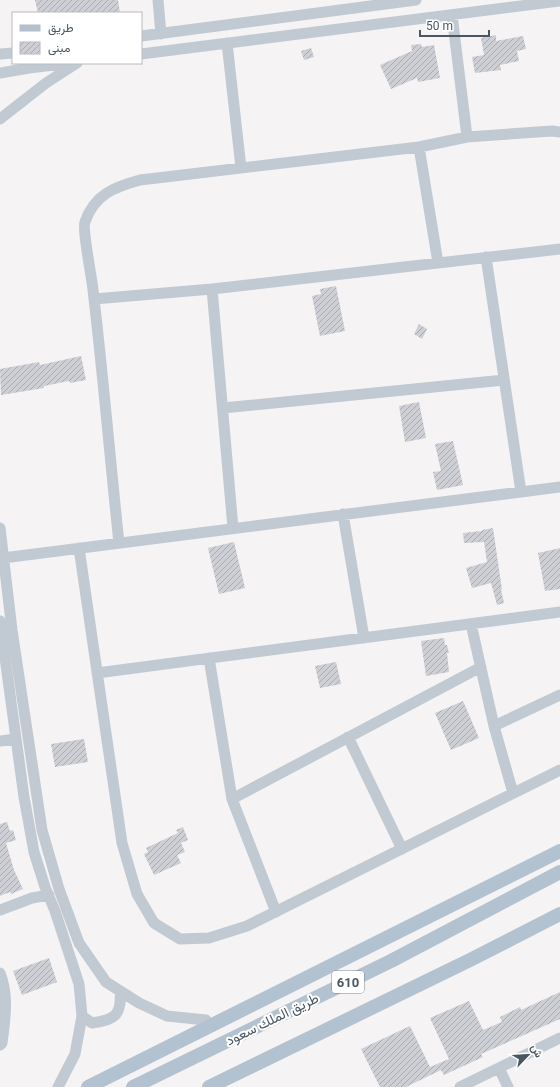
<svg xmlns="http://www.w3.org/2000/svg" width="560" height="1087" font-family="Roboto,Vazirmatn,sans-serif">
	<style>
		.building { fill: url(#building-hatch) }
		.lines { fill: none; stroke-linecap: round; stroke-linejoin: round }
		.minor { stroke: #c1cad2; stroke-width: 11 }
		.major { stroke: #b3c2d1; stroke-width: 14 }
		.labels { text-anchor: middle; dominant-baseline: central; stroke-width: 4; stroke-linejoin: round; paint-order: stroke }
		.shield { fill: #fff; stroke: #808990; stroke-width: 1 }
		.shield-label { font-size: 13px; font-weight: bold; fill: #4a5661 }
		.street-label { font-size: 14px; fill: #4a5661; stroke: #fff }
	</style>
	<defs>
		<pattern id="building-hatch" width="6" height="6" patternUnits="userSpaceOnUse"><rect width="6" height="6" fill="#cdcfd5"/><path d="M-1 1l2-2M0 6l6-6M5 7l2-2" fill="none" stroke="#a8abb0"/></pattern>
	</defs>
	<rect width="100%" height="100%" fill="#f5f3f3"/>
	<path class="building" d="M 35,0 L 118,0 L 120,13 L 38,13 Z
		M 496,35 L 496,41 L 523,36 L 526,49 L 517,51 L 519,61 L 500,65 L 501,70 L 475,73 L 472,57 L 484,55 L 481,38 Z
		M 421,44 L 422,47 L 434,45 L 440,78 L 418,82 L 417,78 L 391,89 L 380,65 L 412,51 L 411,45 Z
		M 311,48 L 314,57 L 304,60 L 301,51 Z
		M 336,286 L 345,331 L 320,336 L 312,296 L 321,294 L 320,289 Z
		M 419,324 L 427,329 L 422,339 L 414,334 Z
		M 81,356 L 86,380 L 70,383 L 69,381 L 44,386 L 44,388 L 1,395 L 0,369 L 39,362 L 40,365 Z
		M 419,402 L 426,438 L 405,442 L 399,406 Z
		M 453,441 L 463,485 L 437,490 L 433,472 L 441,471 L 435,444 Z
		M 493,528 L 502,590 L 501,590 L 504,603 L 497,605 L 491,583 L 472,588 L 466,568 L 487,562 L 484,542 L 464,543 L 463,533 L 482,531 L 482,530 Z
		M 234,542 L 245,588 L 219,594 L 208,548 Z
		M 560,548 L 560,589 L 545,591 L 538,553 Z
		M 444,638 L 445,645 L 447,645 L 449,653 L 447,653 L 449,672 L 426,676 L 421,641 Z
		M 336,662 L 341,684 L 320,688 L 315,666 Z
		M 463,701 L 479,738 L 451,750 L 435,713 Z
		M 84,739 L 88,762 L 55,767 L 51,744 Z
		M 7,822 L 10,831 L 13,830 L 16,840 L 6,843 L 14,870 L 23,889 L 11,894 L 10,892 L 0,896 L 0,824 Z
		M 183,827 L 188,840 L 181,843 L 185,852 L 177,855 L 181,863 L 154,875 L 144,854 L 148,852 L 146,848 L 178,833 L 176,830 Z
		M 49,958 L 57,982 L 22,995 L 13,971 Z
		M 560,992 L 560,1019 L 481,1054 L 483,1057 L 444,1075 L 441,1070 L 406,1087 L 380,1087 L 361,1049 L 410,1026 L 430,1067 L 449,1059 L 430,1018 L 469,1001 L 483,1030 L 502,1022 L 500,1017 L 520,1007 L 521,1010 Z"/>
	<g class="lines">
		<path class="minor" d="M 158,0 L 161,34
			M 452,15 L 467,137
			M 141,36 L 416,0
			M 227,43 L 241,168
			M 0,54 L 13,53
			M 141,54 L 560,1
			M 0,73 L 29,68 L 71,63
			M 0,119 L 46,83 L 77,63
			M 419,147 L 438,263
			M 486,257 L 521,492
			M 212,289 L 233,528
			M 94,299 L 212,289 L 560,249
			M 223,408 L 504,380
			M 343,514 L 364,638
			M 0,528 L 12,630 L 42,830 L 59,889 L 79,943 L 106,982 L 139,1003 L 167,1016 L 206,1020
			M 119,543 C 110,459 103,374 93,290 C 92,278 82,229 85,222 C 94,195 114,187 140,180 L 419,147 L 467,137 L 552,131 L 560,132
			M 79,548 L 122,843 L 137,894 L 154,923 L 180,939 L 209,938 L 247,926 L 560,770
			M 3,558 L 560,487
			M 0,621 L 24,797 L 34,852 L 45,887 L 55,911 L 79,984 L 82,1016 L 75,1054 L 58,1087
			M 471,624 L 494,726 L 513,793
			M 209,658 L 232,799 L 276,912
			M 97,673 L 560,612
			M 494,726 L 560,695
			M 348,737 L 402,849
			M 0,741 L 15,739
			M 232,799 L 481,667
			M 0,910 L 32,898 L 49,895
			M 0,973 C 9,995 5,1021 2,1043 L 0,1045
			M 82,1016 L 92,1023 C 115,1020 122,1015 120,991
			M 499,1068 L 508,1087
			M 460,1087 L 560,1038"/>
		<path class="major" d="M 88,1087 L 560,851
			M 133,1087 L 391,961 L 560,872
			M 209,1087 L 470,960 L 560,914"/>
	</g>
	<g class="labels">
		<rect class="shield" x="332" y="971" width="32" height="22" rx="3"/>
		<g class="shield-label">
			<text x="348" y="982">610</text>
		</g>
		<g class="street-label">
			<text transform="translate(272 1019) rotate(-26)">طريق الملك سعود</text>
		</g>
	</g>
	<rect x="12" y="12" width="130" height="52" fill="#ffffff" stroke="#b7bbc0"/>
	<rect x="20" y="25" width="20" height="6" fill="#b3c2d1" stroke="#b7bbc0"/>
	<text x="48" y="32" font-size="12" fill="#4a5661">طريق</text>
	<rect x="20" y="42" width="20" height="12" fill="url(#building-hatch)" stroke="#b7bbc0"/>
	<text x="48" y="52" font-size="12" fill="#4a5661">مبنى</text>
	<g transform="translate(528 1055) rotate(65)" stroke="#ffffff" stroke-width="3" paint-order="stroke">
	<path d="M0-3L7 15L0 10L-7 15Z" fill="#4a5661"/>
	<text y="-6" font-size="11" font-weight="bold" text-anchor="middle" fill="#4a5661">ش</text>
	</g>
	<path d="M420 30v6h69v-6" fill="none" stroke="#4a5661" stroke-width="2"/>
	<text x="426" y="30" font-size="12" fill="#4a5661" stroke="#ffffff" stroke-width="3" paint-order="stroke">50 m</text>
</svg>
